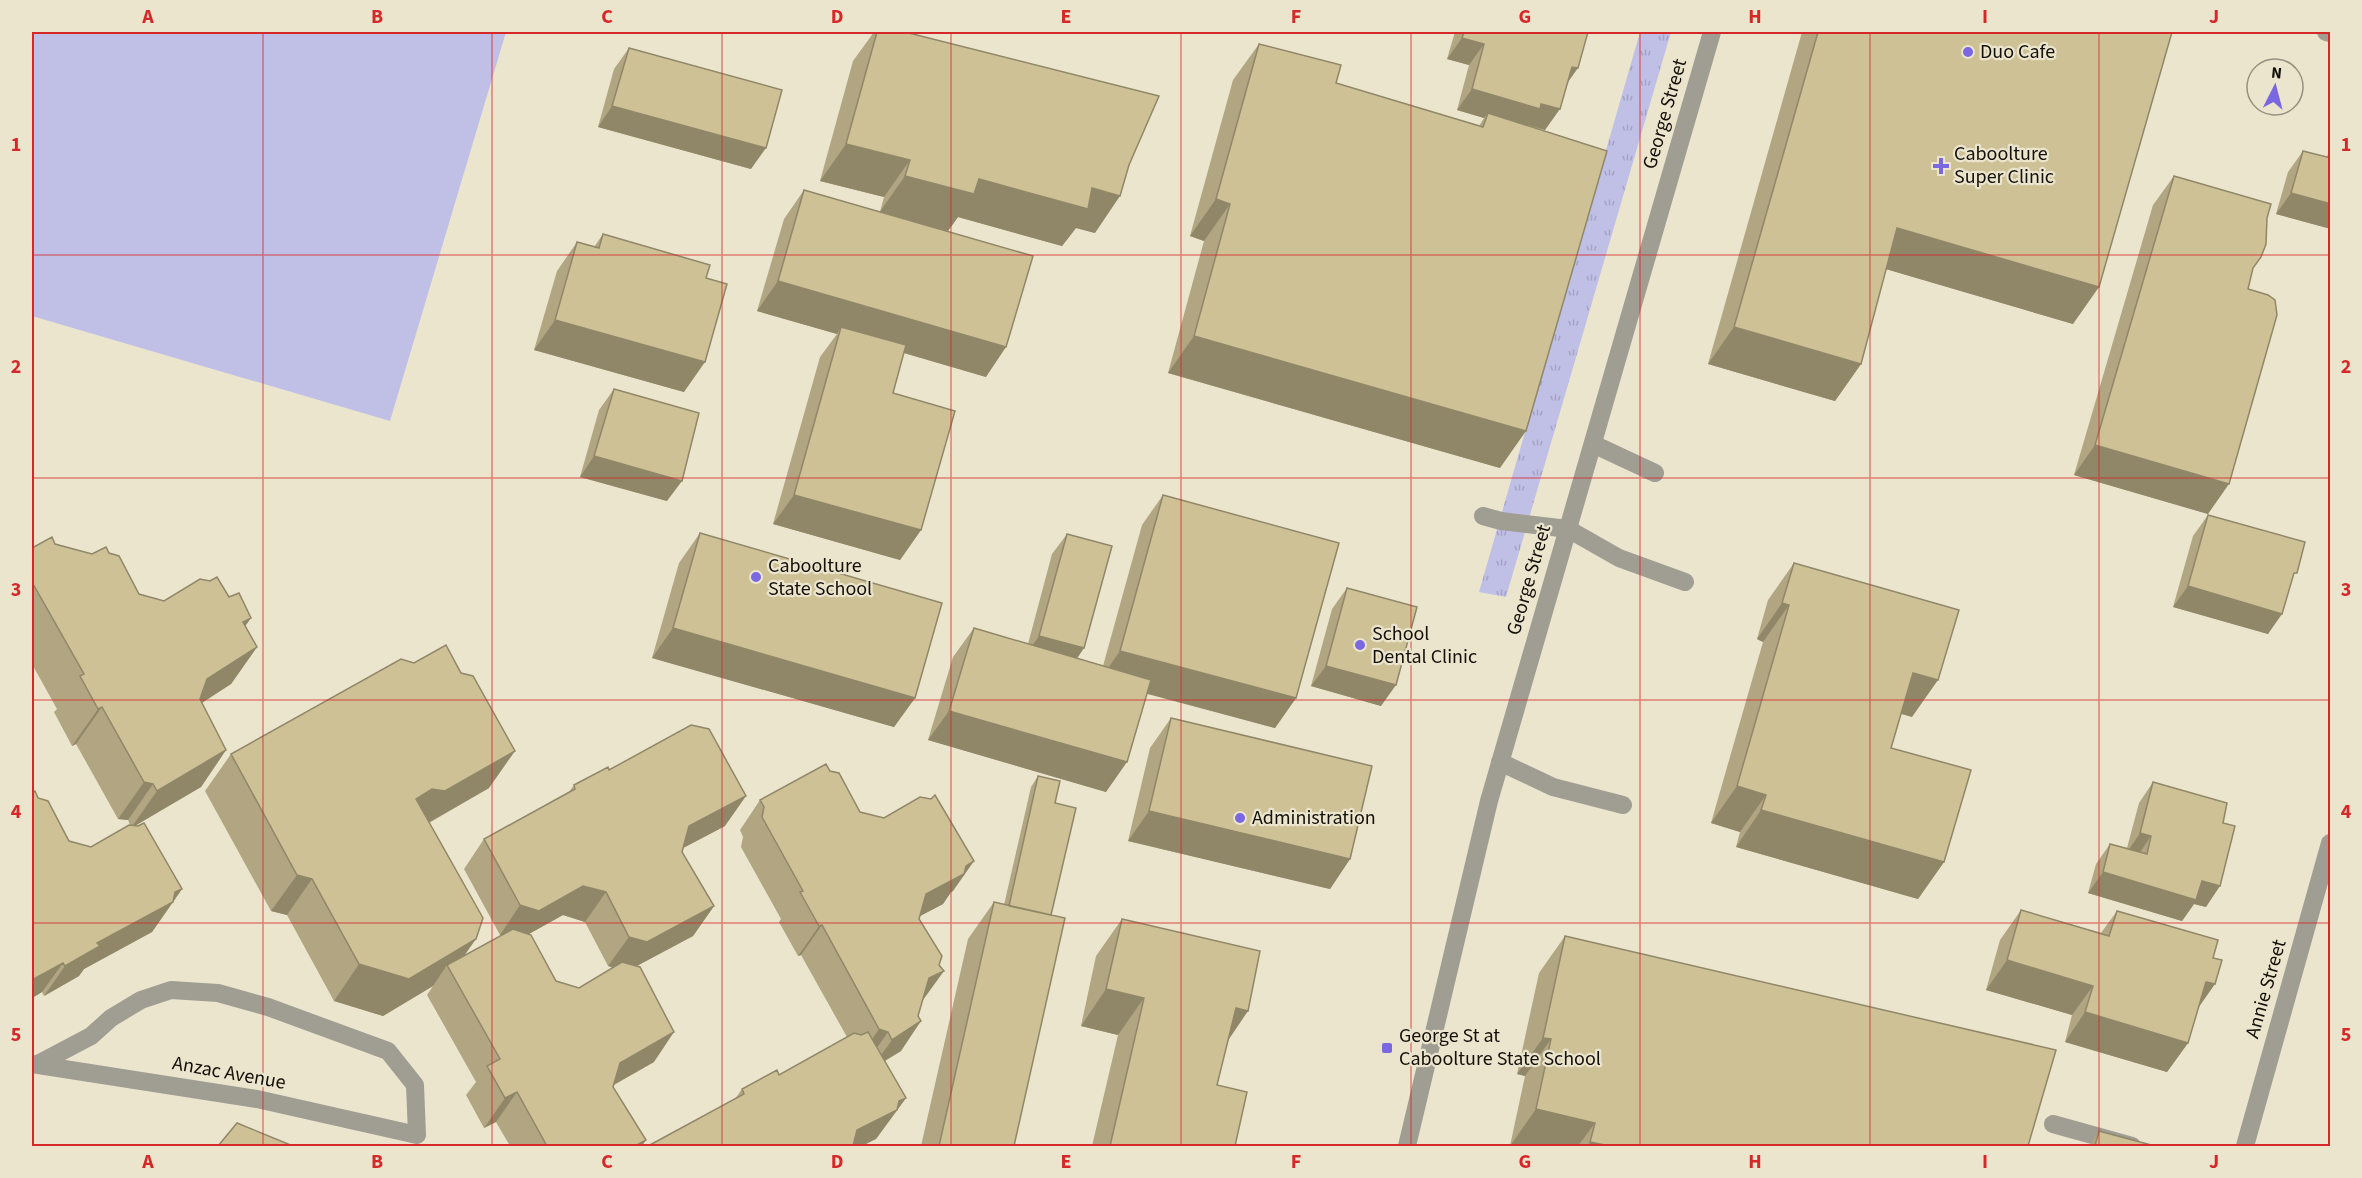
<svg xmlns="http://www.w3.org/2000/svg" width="2362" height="1178" font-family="'Source Sans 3',sans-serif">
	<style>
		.grass { fill: url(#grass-tufts) }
		.park { fill: #c0bfe6 }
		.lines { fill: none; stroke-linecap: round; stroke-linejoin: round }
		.service { stroke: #a09d93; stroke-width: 18 }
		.minor { stroke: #a09d93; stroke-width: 18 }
		.tertiary { stroke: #a09d93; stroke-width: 18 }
		.wall { fill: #b1a681; fill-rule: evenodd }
		.shaded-wall { fill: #908769 }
		.building { fill: #cec196; stroke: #908769; stroke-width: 1.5 }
		.grid { fill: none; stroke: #d62828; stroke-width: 1.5; stroke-opacity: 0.55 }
		.poi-dot { fill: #7a67e2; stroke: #ece5ce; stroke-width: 2 }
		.labels { text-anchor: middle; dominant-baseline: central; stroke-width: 4.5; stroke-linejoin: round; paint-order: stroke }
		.poi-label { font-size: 20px; fill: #131008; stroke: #ece5ce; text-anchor: start }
		.street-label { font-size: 20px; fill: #131008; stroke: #ece5ce }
		.neatline { fill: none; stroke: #d62828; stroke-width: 2 }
		.grid-label { font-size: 20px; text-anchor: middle; font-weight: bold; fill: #d62828 }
	</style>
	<defs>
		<pattern id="grass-tufts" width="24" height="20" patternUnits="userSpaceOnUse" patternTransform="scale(1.5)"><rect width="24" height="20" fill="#c0bfe6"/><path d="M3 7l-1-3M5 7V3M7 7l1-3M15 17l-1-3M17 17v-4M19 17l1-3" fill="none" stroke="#a4a3c4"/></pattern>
	</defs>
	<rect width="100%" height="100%" fill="#ece5ce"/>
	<path class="grass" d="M 1640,32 L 1671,32 L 1506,597 L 1479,592 Z"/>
	<path class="park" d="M 32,32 L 506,32 L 390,421 L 32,316 Z"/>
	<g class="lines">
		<path class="service" d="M 1593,444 L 1655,473
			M 1483,516 L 1501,521 L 1568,529 L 1619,558 L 1685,582
			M 1500,762 L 1553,787 L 1623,805
			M 32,1064 L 257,1099 L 417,1135 L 415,1085 L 388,1051 L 268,1007 L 218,993 L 171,990 L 141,1000 L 111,1018 L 91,1036 L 38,1064
			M 2053,1124 L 2132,1146"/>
		<path class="minor" d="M 2326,32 L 2330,33
			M 2245,1146 L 2330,843"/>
		<path class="tertiary" d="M 1407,1146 L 1489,801 L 1712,32"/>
	</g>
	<path class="wall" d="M 874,32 L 905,32 L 1095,233 L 1076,228 L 1062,246 L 958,217 L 948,231 L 986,377 L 904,353 L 893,393 L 921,530 L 900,560 L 773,524 L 820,357 L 837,334 L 757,311 L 784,219 L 804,190 L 880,212 L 884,197 L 820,181 L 853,61 Z
		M 1455,32 L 1588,32 L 1568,83 L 1545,130 L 1528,126 L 1500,468 L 1168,373 L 1204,241 L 1190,236 L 1233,80 L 1259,44 L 1336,83 L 1479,126 L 1484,118 L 1457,110 L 1469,65 L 1447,59 Z
		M 1802,32 L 2172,32 L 2073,324 L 1886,269 L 1861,364 L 1835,401 L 1708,364 Z
		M 629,48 L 751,169 L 598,127 L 614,69 Z
		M 2331,144 L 2331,229 L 2276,214 L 2288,172 L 2303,151 L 2327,157 Z
		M 2174,176 L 2253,268 L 2248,289 L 2208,514 L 2074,475 L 2153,205 Z
		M 603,234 L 706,278 L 684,392 L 534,350 L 557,271 L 577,242 L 594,247 Z
		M 614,389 L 667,501 L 580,477 L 599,410 Z
		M 1163,495 L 1296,698 L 1275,728 L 1147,693 L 1106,792 L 928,740 L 953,657 L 974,628 L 1028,644 L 1052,554 L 1067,534 L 1077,658 L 1103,666 L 1142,525 Z
		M 2208,515 L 2293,578 L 2268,634 L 2173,607 L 2193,536 Z
		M 700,533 L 915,698 L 894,727 L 652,658 L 679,563 Z
		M 55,544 L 92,554 L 109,553 L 139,594 L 245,626 L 257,647 L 231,684 L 202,703 L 226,750 L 201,787 L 135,826 L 182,889 L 152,932 L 84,969 L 79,976 L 44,996 L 42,992 L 32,998 L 32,793 L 38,798 L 69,841 L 91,847 L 130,825 L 128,820 L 118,819 L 76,744 L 72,746 L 54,712 L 57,709 L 32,664 L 32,548 Z
		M 1794,563 L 1912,717 L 1901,714 L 1891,748 L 1944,862 L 1918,899 L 1736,847 L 1740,832 L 1711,823 L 1763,642 L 1757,639 L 1768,600 Z
		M 1347,588 L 1381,706 L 1311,686 L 1332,609 Z
		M 1171,718 L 1350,859 L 1330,889 L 1128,841 L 1150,748 Z
		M 231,754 L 489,788 L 429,823 L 464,956 L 502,935 L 500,935 L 464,869 L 484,839 L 569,792 L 574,785 L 609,770 L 725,826 L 683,848 L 682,852 L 714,906 L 693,936 L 637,966 L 654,1062 L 614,1085 L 613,1087 L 642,1146 L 510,1146 L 496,1122 L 484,1128 L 466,1095 L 476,1082 L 427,995 L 433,986 L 383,1016 L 334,1001 L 287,915 L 271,911 L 205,791 ZM 563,915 L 585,922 L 608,966 L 613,968 L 579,988 L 556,981 L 529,934 Z
		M 1038,776 L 1055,803 L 1051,915 L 1014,1146 L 921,1146 L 968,939 L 994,902 L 1004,905 L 1031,787 Z
		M 2153,782 L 2206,907 L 2194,904 L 2182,921 L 2088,893 L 2096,864 L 2110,844 L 2127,848 L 2139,803 Z
		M 760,800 L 860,812 L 953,891 L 951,892 L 943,904 L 920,916 L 919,919 L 922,1001 L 901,1051 L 885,1061 L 906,1098 L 876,1139 L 735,1099 L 742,1089 L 779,1075 L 847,1037 L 801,955 L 798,956 L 779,922 L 781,919 L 741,847 L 743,837 L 740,830 Z
		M 2021,910 L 2101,933 L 2117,911 L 2198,1009 L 2188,1043 L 2167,1072 L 2065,1042 L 2072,1015 L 1986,990 L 2000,940 Z
		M 1122,919 L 1228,1040 L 1217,1085 L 1235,1146 L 1092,1146 L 1118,1035 L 1081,1026 L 1096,956 Z
		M 1565,936 L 2028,1146 L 1510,1146 L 1525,1076 L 1517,1074 L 1539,973 Z
		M 2099,1131 L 2155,1146 L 2089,1146 Z"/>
	<path class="shaded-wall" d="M 1462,38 L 1484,44 L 1469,65 L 1447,59 Z
		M 1572,67 L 1578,68 L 1563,89 Z
		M 1472,89 L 1541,104 L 1560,109 L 1545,130 L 1528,125 L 1525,130 L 1488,113 L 1484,118 L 1457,110 Z
		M 612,106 L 766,148 L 751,169 L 598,127 Z
		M 846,144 L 910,160 L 884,197 L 820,181 Z
		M 905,176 L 979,179 L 1092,188 L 1120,196 L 1095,233 L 1076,228 L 1062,246 L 958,217 L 948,231 L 879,213 Z
		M 2291,193 L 2331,204 L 2331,229 L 2276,214 Z
		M 1216,199 L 1230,204 L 1204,241 L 1190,236 Z
		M 1897,228 L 2099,287 L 2073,324 L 1872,265 Z
		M 778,281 L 1006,347 L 986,377 L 839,334 L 841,327 L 837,334 L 757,311 Z
		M 555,320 L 705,362 L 684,392 L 534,350 Z
		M 1734,327 L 1861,364 L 1835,401 L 1708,364 Z
		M 1194,336 L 1526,431 L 1500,468 L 1168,373 Z
		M 2095,445 L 2229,484 L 2208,514 L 2074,475 Z
		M 594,456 L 682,481 L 667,501 L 580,477 Z
		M 794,495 L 921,530 L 900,560 L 773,524 Z
		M 2188,586 L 2282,614 L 2268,634 L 2173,607 Z
		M 1782,603 L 1789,605 L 1763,642 L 1757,639 Z
		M 251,618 L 225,655 L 243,622 Z
		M 673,628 L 915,698 L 894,727 L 652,658 Z
		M 1039,636 L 1084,648 L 1070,669 L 1025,656 Z
		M 257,647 L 231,684 L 181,716 L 207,679 Z
		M 1120,651 L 1296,698 L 1275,728 L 1099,681 Z
		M 1326,666 L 1396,685 L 1381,706 L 1311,686 Z
		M 1913,673 L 1938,680 L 1912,717 L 1887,709 Z
		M 102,707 L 76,744 L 72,746 L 98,709 Z
		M 949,711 L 1127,762 L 1106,792 L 928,740 Z
		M 226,750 L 201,787 L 131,828 L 157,791 Z
		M 515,751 L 489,788 L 419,828 L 416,799 L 432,789 Z
		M 144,782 L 153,784 L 128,820 L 118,819 Z
		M 1737,786 L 1766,795 L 1740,832 L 1711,823 Z
		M 746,796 L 725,826 L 668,856 L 689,826 Z
		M 1761,810 L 1944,862 L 1918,899 L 1736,847 Z
		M 1149,811 L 1350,859 L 1330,889 L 1128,841 Z
		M 2140,833 L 2151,836 L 2137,857 L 2126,854 Z
		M 974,861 L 953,891 L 951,892 L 943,904 L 905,924 L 926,894 L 966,866 Z
		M 2103,872 L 2202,881 L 2220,886 L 2206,907 L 2194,904 L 2182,921 L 2088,893 Z
		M 297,875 L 312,879 L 287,915 L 271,911 Z
		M 583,886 L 606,892 L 585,922 L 563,915 L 518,940 L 500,935 L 520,905 Z
		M 182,889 L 152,932 L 84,969 L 79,976 L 44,996 L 65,966 L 175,892 Z
		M 714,906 L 693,936 L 627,971 L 608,966 L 629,937 Z
		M 822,925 L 801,955 L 798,956 L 819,926 Z
		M 476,939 L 452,973 L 447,965 L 433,986 L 383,1016 L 334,1001 L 359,964 Z
		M 2007,960 L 2093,986 L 2072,1015 L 1986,990 Z
		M 63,963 L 42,992 L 32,998 L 32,980 Z
		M 944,971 L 923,1000 L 908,1008 L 929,978 Z
		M 2206,982 L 2215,984 L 2194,1014 Z
		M 1106,989 L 1144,998 L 1118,1035 L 1081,1026 Z
		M 1236,1008 L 1248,1011 L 1223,1048 Z
		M 2085,1012 L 2188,1043 L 2167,1072 L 2065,1042 Z
		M 921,1021 L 901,1051 L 871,1069 L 892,1040 Z
		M 879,1029 L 888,1032 L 867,1062 L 859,1058 Z
		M 674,1032 L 654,1062 L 599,1093 L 620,1063 Z
		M 1543,1038 L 1551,1039 L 1525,1076 L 1517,1074 Z
		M 517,1092 L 496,1122 L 484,1128 L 505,1098 Z
		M 906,1098 L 876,1139 L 862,1146 L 846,1146 L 857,1130 L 899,1101 Z
		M 1536,1109 L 1595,1123 L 1578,1146 L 1510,1146 Z
		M 646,1140 L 642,1146 L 635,1146 Z
		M 1590,1142 L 1610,1146 L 1587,1146 Z"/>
	<path class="building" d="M 877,32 L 905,32 L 1159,96 L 1129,165 L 1120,196 L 1092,188 L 1088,209 L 979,179 L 974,194 L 905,176 L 910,160 L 846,144 Z
		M 1464,32 L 1588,32 L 1578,68 L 1572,67 L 1560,109 L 1541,104 L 1540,109 L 1472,89 L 1484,44 L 1462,38 Z
		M 1818,32 L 2172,32 L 2099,287 L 1897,228 L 1861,364 L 1734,327 Z
		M 1259,44 L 1341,65 L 1336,83 L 1483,127 L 1488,113 L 1607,151 L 1526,431 L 1194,336 L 1230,204 L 1216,199 Z
		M 629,48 L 782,90 L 766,148 L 612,106 Z
		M 2303,151 L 2331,158 L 2331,204 L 2291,193 Z
		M 2174,176 L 2271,204 L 2267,218 L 2266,244 L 2261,257 L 2253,268 L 2248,289 L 2268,295 L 2275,300 L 2277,315 L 2229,484 L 2095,445 Z
		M 804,190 L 1033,256 L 1006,347 L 778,281 Z
		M 603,234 L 710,265 L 706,278 L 727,284 L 705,362 L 555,320 L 577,242 L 599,248 Z
		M 841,327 L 906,345 L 893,393 L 955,411 L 921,530 L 794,495 Z
		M 614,389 L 699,413 L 682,481 L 594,456 Z
		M 1163,495 L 1339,543 L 1296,698 L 1120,651 Z
		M 2208,515 L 2305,542 L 2297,573 L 2294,573 L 2282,614 L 2188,586 Z
		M 700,533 L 942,603 L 915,698 L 673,628 Z
		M 1067,534 L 1112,546 L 1084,648 L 1039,636 Z
		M 52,537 L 55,544 L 92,554 L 106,547 L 109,553 L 119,556 L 139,594 L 164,601 L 200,579 L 210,581 L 217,577 L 229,597 L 239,593 L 251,618 L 243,622 L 257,647 L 207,679 L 200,699 L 226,750 L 157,791 L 153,784 L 144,782 L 102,707 L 98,709 L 80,676 L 84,674 L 32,582 L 32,548 Z
		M 1794,563 L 1959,610 L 1938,680 L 1913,673 L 1891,748 L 1971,770 L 1944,862 L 1761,810 L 1766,795 L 1737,786 L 1789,605 L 1782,603 Z
		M 1347,588 L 1417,607 L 1396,685 L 1326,666 Z
		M 974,628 L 1151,680 L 1127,762 L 949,711 Z
		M 446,645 L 461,673 L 473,676 L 515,751 L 445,791 L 432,789 L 416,799 L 483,918 L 476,939 L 409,979 L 359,964 L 312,879 L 297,875 L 231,754 L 401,659 L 414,663 Z
		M 1171,718 L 1372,766 L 1350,859 L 1149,811 Z
		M 691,725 L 709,729 L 746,796 L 689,826 L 682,852 L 714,906 L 647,942 L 629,937 L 606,892 L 583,886 L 539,911 L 520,905 L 484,839 L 575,789 L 574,785 L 608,767 L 609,770 Z
		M 826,764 L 830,771 L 839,773 L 860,812 L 884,818 L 920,797 L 931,799 L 935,795 L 974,861 L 966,866 L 964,874 L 926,894 L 919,919 L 942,956 L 939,965 L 944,971 L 929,978 L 918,1016 L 921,1021 L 892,1040 L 888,1032 L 879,1029 L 822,925 L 819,926 L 800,892 L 803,891 L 762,817 L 764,807 L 760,800 Z
		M 1038,776 L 1060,781 L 1055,803 L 1076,808 L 1051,915 L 1009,906 Z
		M 2153,782 L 2227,803 L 2223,823 L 2235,826 L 2220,886 L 2202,881 L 2196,900 L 2103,872 L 2110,844 L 2147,854 L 2151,836 L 2140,833 Z
		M 35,791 L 38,798 L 48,801 L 69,841 L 91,847 L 129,825 L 138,826 L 144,823 L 182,889 L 175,892 L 173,902 L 97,943 L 100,946 L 65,966 L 63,963 L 32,980 L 32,793 Z
		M 994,902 L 1065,918 L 1014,1146 L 939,1146 Z
		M 2021,910 L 2109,936 L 2117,911 L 2218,940 L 2213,958 L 2222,960 L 2215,984 L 2206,982 L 2188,1043 L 2085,1012 L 2093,986 L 2007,960 Z
		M 1122,919 L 1260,951 L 1248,1011 L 1236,1008 L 1217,1085 L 1247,1092 L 1235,1146 L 1110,1146 L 1144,998 L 1106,989 Z
		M 513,929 L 531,935 L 556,981 L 579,988 L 622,962 L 640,967 L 674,1032 L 620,1063 L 613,1087 L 646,1140 L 635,1146 L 547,1146 L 517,1092 L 505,1098 L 487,1066 L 500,1059 L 447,965 Z
		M 1565,936 L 2056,1050 L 2028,1146 L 1610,1146 L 1590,1142 L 1595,1123 L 1536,1109 L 1551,1039 L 1543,1038 Z
		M 868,1032 L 906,1098 L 899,1101 L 897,1110 L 857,1130 L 853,1146 L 648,1146 L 744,1094 L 742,1089 L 777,1070 L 779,1075 L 854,1033 L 861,1035 Z
		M 237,1123 L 293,1146 L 218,1146 Z
		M 2099,1131 L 2155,1146 L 2095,1146 Z"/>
	<path class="grid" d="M 263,32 L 263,1146M 492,32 L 492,1146M 722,32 L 722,1146M 951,32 L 951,1146M 1181,32 L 1181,1146M 1411,32 L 1411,1146M 1640,32 L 1640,1146M 1870,32 L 1870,1146M 2099,32 L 2099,1146M 32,255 L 2330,255M 32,478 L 2330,478M 32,700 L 2330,700M 32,923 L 2330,923"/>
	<g class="poi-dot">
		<circle cx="1968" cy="52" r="6"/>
		<path d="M1938 157h6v6h6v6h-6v6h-6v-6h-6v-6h6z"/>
		<circle cx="756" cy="577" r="6"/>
		<circle cx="1360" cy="645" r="6"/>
		<circle cx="1240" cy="818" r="6"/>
		<rect x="1381" y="1042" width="12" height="12" rx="3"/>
	</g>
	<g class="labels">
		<g class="poi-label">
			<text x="1980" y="52">Duo Cafe</text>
			<text x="1954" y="154">Caboolture<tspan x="1954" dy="23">Super Clinic</tspan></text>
			<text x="768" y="566">Caboolture<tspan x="768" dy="23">State School</tspan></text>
			<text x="1372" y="634">School<tspan x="1372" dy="23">Dental Clinic</tspan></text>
			<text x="1252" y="818">Administration</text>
			<text x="1399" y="1036">George St at<tspan x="1399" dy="23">Caboolture State School</tspan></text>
		</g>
		<g class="street-label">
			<text transform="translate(1665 114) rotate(-74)">George Street</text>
			<text transform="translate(1529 580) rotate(-74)">George Street</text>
			<text transform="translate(2266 989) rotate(-74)">Annie Street</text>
			<text transform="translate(229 1073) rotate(10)">Anzac Avenue</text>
		</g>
	</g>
	<rect width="2362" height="1178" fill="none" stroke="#ece5ce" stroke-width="66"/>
	<g transform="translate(2275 87) rotate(6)"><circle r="28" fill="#ece5ce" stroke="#95907f" stroke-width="1.5"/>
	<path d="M0-4.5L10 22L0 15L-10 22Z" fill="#7a67e2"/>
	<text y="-9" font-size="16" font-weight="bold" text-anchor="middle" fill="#131008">N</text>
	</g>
	<rect x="33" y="33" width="2296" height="1112" class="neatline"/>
	<g class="grid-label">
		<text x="148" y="23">A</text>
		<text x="377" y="23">B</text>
		<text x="607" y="23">C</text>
		<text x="837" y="23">D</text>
		<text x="1066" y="23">E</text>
		<text x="1296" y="23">F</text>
		<text x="1525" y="23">G</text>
		<text x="1755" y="23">H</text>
		<text x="1985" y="23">I</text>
		<text x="2214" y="23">J</text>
		<text x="16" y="151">1</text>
		<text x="2346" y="151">1</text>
		<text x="16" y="373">2</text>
		<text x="2346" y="373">2</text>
		<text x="16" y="596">3</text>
		<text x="2346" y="596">3</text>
		<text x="16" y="818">4</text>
		<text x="2346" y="818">4</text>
		<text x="16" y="1041">5</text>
		<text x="2346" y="1041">5</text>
		<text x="148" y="1168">A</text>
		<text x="377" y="1168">B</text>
		<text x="607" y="1168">C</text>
		<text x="837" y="1168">D</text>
		<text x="1066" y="1168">E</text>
		<text x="1296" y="1168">F</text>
		<text x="1525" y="1168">G</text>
		<text x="1755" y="1168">H</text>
		<text x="1985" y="1168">I</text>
		<text x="2214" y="1168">J</text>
	</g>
</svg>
